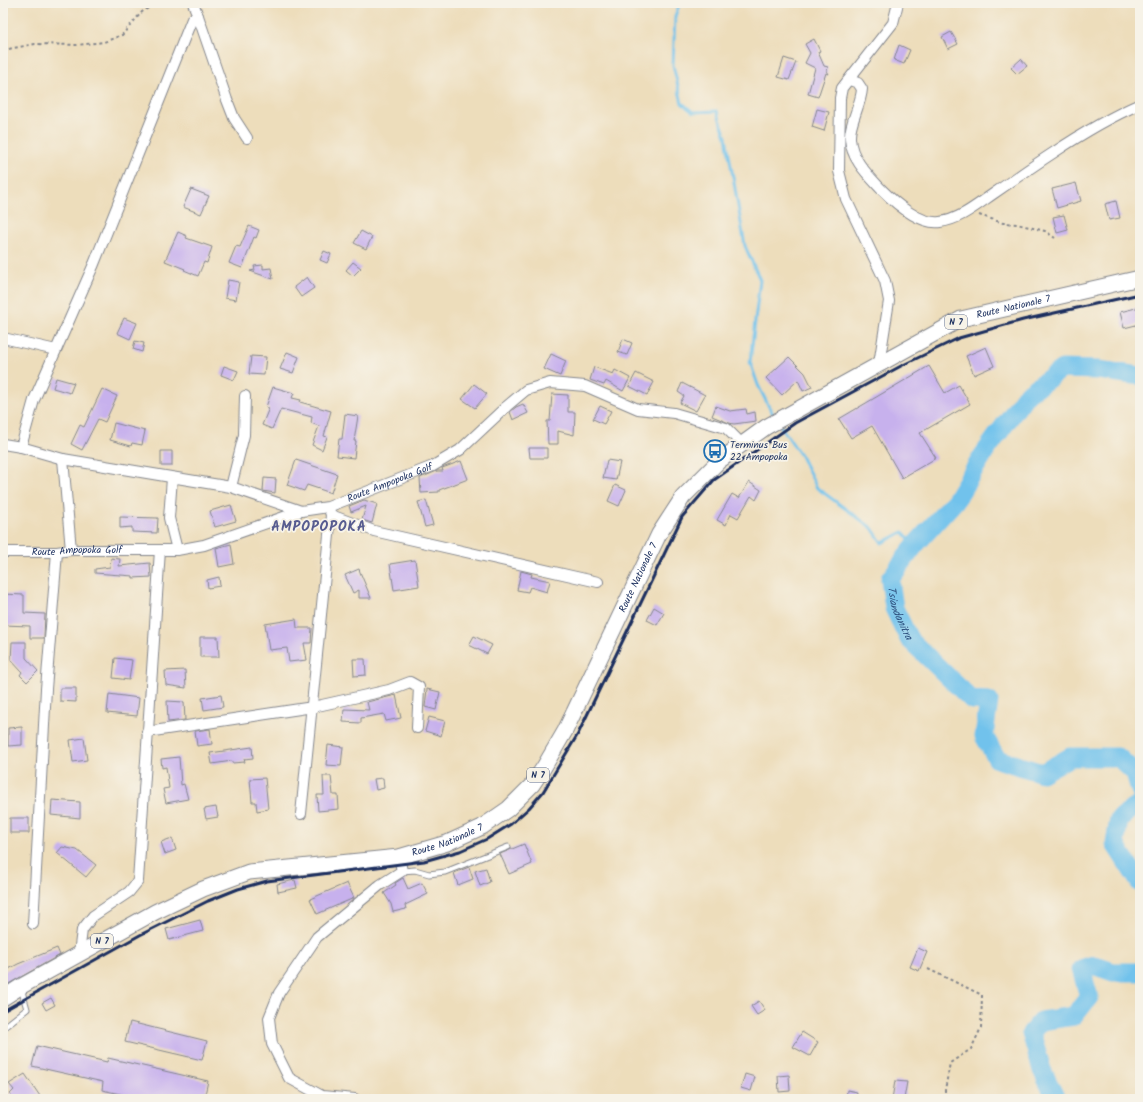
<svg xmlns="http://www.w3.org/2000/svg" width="1143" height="1102" font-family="Kalam,sans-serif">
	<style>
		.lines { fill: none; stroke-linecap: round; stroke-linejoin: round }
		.stream { stroke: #71c2ec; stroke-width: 3 }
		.river { stroke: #71c2ec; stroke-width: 19 }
		.building { fill: #c7b1ed }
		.service-casing { stroke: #84868c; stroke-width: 7 }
		.minor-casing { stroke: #84868c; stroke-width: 12 }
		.primary-casing { stroke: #84868c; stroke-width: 17 }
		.path { stroke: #84868c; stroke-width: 2; stroke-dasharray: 3 3; stroke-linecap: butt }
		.service { stroke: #fff; stroke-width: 5 }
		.minor { stroke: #fff; stroke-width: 10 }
		.primary { stroke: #fff; stroke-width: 15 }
		.rail { stroke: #1b2f5e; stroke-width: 3 }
		.labels { text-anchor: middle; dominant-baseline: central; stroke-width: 3.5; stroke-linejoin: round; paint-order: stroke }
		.shield { fill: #f7f3e8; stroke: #5d6a87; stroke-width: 1 }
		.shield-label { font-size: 9px; font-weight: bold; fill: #1b2f5e }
		.street-label { font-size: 10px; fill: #1b2f5e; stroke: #f7f3e8 }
		.poi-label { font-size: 10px; fill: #1b2f5e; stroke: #f7f3e8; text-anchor: start }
		.water-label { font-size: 11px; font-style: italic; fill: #305482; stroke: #f7f3e8 }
		.district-label { font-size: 14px; font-weight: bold; letter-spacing: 1px; fill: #575c90; stroke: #f7f3e8 }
	</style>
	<rect width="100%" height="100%" fill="#f7f3e8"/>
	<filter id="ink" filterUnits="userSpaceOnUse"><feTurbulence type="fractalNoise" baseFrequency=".025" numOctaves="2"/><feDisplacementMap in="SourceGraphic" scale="8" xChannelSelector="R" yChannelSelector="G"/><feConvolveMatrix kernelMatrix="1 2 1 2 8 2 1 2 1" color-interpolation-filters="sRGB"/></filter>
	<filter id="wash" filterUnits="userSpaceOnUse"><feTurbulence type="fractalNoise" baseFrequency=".012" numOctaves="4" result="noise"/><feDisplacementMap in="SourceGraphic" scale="16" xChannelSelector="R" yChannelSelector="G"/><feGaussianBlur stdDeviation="0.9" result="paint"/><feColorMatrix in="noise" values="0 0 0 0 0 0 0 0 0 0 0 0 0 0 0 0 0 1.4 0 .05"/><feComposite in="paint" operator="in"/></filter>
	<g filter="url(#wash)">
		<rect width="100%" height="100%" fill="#edddbb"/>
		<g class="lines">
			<path class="stream" d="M 680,3 L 675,16 L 673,65 L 682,103 L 693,112 L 717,111 L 726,137 L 745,246 L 760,280 L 750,362 L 758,385 L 769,407 L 775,417
				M 780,425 L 801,456 L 817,488 L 872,528 L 882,543 L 903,532 L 915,545"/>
			<g class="river">
				<path id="s1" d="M 1140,376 L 1098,370 L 1062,369 L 1026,395 L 983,455 L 955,501 L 915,545 L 890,579 L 894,608 L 909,639 L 972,700 L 989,701 L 984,736 L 997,759 L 1042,773 L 1070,757 L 1118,757 L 1135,773 L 1140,790"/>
				<path d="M 1140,803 L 1119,819 L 1115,844 L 1140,883"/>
				<path d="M 1056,1099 L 1042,1070 L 1031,1033 L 1041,1021 L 1074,1016 L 1089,997 L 1081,969 L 1093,965 L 1113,972 L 1140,972"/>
			</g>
		</g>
		<g id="blocks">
			<path class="building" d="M 951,32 L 958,44 L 948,49 L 942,37 Z
				M 814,39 L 820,51 L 818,52 L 824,66 L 828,67 L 827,71 L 829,74 L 826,73 L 818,97 L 808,94 L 815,68 L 805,63 L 810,53 L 805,44 Z
				M 899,45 L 910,50 L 904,64 L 894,60 Z
				M 784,58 L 796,62 L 789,80 L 778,77 Z
				M 1021,59 L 1027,66 L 1017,74 L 1011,68 Z
				M 817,109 L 829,112 L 824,131 L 812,127 Z
				M 1076,183 L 1081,201 L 1057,208 L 1052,189 Z
				M 191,189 L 209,196 L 201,214 L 183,207 Z
				M 1116,201 L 1120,218 L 1109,220 L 1105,204 Z
				M 1064,215 L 1068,230 L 1057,233 L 1053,217 Z
				M 249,226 L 259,230 L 256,238 L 254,237 L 242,268 L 229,263 L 236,246 L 240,247 Z
				M 361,231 L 372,237 L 366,249 L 354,243 Z
				M 178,232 L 187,236 L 186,238 L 212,247 L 207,263 L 204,262 L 198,276 L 184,270 L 185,269 L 165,261 Z
				M 324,251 L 331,254 L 327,263 L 320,260 Z
				M 353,262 L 361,268 L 353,276 L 346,270 Z
				M 263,265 L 263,269 L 271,268 L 273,279 L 250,271 L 255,270 L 254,266 Z
				M 307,277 L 314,288 L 301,297 L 294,287 Z
				M 228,280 L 239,282 L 236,300 L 225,298 Z
				M 1140,307 L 1140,324 L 1124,328 L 1120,312 Z
				M 124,318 L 137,323 L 130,339 L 117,333 Z
				M 623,339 L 632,343 L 627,355 L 618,352 Z
				M 135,341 L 144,343 L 142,352 L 133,349 Z
				M 986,347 L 994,366 L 974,375 L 966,356 Z
				M 287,352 L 299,357 L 293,373 L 280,369 Z
				M 551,354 L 566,361 L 560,376 L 544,369 Z
				M 251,356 L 266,357 L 264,375 L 249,374 Z
				M 789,357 L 805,373 L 812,387 L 803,391 L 798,380 L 782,395 L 766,378 Z
				M 224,366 L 238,371 L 234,380 L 221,375 Z
				M 929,366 L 945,393 L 959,385 L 970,404 L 920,433 L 936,458 L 902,478 L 872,426 L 851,438 L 839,419 Z
				M 594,367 L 613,374 L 615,370 L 630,378 L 623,391 L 606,381 L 604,385 L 590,380 Z
				M 636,373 L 654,382 L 647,395 L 629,386 Z
				M 56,378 L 74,383 L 70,393 L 53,388 Z
				M 682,383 L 705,395 L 696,411 L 680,403 L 684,396 L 678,392 Z
				M 474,384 L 487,394 L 475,408 L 462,399 Z
				M 273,387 L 294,393 L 292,398 L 301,400 L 300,402 L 331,411 L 324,436 L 327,437 L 322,450 L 312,445 L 319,426 L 311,423 L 312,417 L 281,409 L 272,429 L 262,425 L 269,408 L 266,407 Z
				M 102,389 L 117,396 L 105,422 L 98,419 L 82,450 L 71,444 L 80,425 L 84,427 Z
				M 552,394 L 568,395 L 568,412 L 575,412 L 574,435 L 558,431 L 558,444 L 548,444 L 547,421 L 550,421 Z
				M 523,404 L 528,413 L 513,420 L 510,412 L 516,407 Z
				M 600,406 L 611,411 L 604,424 L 593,419 Z
				M 716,406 L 730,411 L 746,409 L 747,414 L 755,412 L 756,421 L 734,424 L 729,423 L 712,416 Z
				M 345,414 L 358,416 L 354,441 L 356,441 L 354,458 L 337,456 L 339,439 L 342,439 Z
				M 114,423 L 145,431 L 142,445 L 132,443 L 131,446 L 110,440 Z
				M 529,448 L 547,448 L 547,458 L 530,458 Z
				M 161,451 L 172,451 L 172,466 L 161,466 Z
				M 296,460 L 337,474 L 331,493 L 307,485 L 304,491 L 287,485 Z
				M 607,460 L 620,462 L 616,480 L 603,478 Z
				M 461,461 L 468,479 L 439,490 L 439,492 L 421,493 L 420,478 L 437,471 L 443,471 L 442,468 L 445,467 Z
				M 264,478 L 276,479 L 275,493 L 263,491 Z
				M 749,482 L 761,490 L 756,500 L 751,496 L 738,518 L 731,514 L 726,525 L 717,520 L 732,494 L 739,498 Z
				M 615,485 L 626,490 L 619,506 L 608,501 Z
				M 364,500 L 377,504 L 372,523 L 362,520 L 366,506 L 351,512 L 349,506 Z
				M 426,500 L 433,525 L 425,527 L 418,502 Z
				M 231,505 L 236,521 L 215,527 L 210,511 Z
				M 120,517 L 158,518 L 157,533 L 132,532 L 132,527 L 120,528 Z
				M 231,544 L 234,564 L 219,567 L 216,548 Z
				M 111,558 L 120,559 L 119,566 L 150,563 L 151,577 L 133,578 L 133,576 L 95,573 L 95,569 L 110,567 Z
				M 415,560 L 419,586 L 394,590 L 390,564 Z
				M 359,569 L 360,572 L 371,598 L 359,598 L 359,590 L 353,593 L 345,575 Z
				M 521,571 L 532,574 L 531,577 L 550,581 L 547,592 L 530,587 L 528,592 L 517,590 Z
				M 219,577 L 220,586 L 208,588 L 207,580 Z
				M 3,594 L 24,595 L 24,613 L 45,614 L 44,638 L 30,638 L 30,626 L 3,625 Z
				M 654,607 L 664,613 L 657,625 L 647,620 Z
				M 296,619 L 297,628 L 312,628 L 311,643 L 304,643 L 307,660 L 289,662 L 287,648 L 269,650 L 265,624 Z
				M 474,636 L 492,645 L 487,654 L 469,645 Z
				M 200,637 L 218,637 L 219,657 L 200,657 Z
				M 12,642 L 26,642 L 26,658 L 38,671 L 27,682 L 20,675 L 22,672 L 11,660 Z
				M 115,658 L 132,660 L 129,680 L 113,678 Z
				M 353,659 L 365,659 L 366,675 L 354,676 Z
				M 185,670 L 186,688 L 166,685 L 165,671 Z
				M 60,688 L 76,688 L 76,702 L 60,701 Z
				M 427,689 L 440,692 L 436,710 L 425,707 Z
				M 109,694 L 139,698 L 137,716 L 107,713 Z
				M 221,695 L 223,707 L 204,710 L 202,698 Z
				M 396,695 L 401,718 L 386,721 L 384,714 L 361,718 L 361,723 L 343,722 L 344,709 L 369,710 L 367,702 Z
				M 167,701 L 184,702 L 185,720 L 168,722 Z
				M 429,717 L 445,721 L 441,736 L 425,731 Z
				M 22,727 L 22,745 L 8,746 L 8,728 Z
				M 210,729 L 212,744 L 197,746 L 195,731 Z
				M 84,738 L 87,760 L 73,762 L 70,740 Z
				M 328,745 L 343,747 L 341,766 L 326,765 Z
				M 252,747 L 253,758 L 244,759 L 245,762 L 232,763 L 232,761 L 212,764 L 210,753 Z
				M 179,757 L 181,785 L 184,784 L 188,799 L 166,803 L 163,789 L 169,788 L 166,767 L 162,768 L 161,759 Z
				M 323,776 L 331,776 L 333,795 L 338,795 L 339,809 L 318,811 L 317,795 L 324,795 Z
				M 265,778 L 268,809 L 257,811 L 256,802 L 252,802 L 250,779 Z
				M 383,778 L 384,788 L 376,790 L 374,779 Z
				M 52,800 L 80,802 L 80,818 L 51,815 Z
				M 216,807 L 218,817 L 206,819 L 204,809 Z
				M 10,818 L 29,818 L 29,833 L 10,833 Z
				M 172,838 L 176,850 L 165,854 L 161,842 Z
				M 524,844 L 532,864 L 509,874 L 500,854 Z
				M 62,847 L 77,850 L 96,865 L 86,877 L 57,853 Z
				M 469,867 L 473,879 L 458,885 L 454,873 Z
				M 486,868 L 490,882 L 480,886 L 475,871 Z
				M 403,878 L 408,889 L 422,883 L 428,894 L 405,905 L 406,909 L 393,912 L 391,904 L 384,893 L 396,885 L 395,883 Z
				M 295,880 L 297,888 L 278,892 L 277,884 Z
				M 347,883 L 354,898 L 317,914 L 310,899 Z
				M 200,920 L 203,931 L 169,940 L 166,929 Z
				M 57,948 L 60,955 L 3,987 L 3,972 L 18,964 Z
				M 918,948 L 927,952 L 919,971 L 910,967 Z
				M 51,998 L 55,1005 L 46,1010 L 42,1003 Z
				M 759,1001 L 765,1010 L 757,1015 L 751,1006 Z
				M 130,1022 L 207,1041 L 202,1060 L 125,1042 Z
				M 802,1032 L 818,1042 L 810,1056 L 793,1047 Z
				M 37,1046 L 107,1062 L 108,1058 L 208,1081 L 204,1099 L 143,1099 L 102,1090 L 103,1082 L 32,1066 Z
				M 25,1074 L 42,1099 L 13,1099 L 10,1094 L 14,1090 L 9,1084 Z
				M 745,1074 L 755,1077 L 751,1091 L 741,1088 Z
				M 789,1075 L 790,1091 L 779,1092 L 778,1076 Z
				M 895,1081 L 907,1082 L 904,1099 L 892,1099 Z
				M 847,1090 L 857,1092 L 856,1099 L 846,1099 Z"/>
		</g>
	</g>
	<g filter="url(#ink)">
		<use href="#blocks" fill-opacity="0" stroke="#84868c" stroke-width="1"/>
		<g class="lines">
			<g class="service-casing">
				<path id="service" d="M 402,871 L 415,870 L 429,874 L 445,872 L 508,847
					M 3,1028 L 27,1009 L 21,988"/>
			</g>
			<g class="minor-casing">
				<g id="minor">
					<path d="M 193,3 L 198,16"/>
					<path d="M 850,80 L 858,83 L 862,89 C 861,105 849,124 850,138 C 851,159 868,175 881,189 C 894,202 920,225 940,222 C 959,220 977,205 993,194 C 1013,180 1033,166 1053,153 C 1080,135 1110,117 1140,104"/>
					<path d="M 3,338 L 56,350"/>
					<path d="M 879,364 L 889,301 L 885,281 L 846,199 L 839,171 L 840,98 L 842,88 L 893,23 L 898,3"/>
					<path d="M 3,444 L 21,447 L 63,459 L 231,487 L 301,511"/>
					<path d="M 21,447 L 34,400 L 94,264 L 192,19 L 198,16 L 227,100 L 234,118 L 247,138"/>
					<path d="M 63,459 L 71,550"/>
					<path d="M 172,478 L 169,518 L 177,550"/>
					<path d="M 231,487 L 244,435 L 245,396"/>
					<path d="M 329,509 L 331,515 L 374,531 L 598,582"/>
					<path id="s2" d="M 3,552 L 57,552 L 71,550 L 177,550 L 204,545 L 301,511 L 328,507 L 433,466 L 460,450 L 507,406 L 526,390 L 550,383 L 585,386 L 638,409 L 674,413 L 726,428 L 742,444"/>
					<path d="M 147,732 L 313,707 L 389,690 L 410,682 L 419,687 L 417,728"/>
					<path d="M 301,814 L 331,515"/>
					<path d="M 33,924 L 46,689 L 57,552"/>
					<path d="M 79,954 L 82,930 L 93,916 L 129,892 L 138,881 L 160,550"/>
					<path d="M 355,1099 L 322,1096 L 289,1078 L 272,1044 L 269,1018 L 279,993 L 317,937 L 380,885 L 402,871 L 399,857"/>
				</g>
			</g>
			<g class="primary-casing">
				<g id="primary">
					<path id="s3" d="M 3,998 L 20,987 L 155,912 L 203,889 L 249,872 L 399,857 L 447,843 L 482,827 L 508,809 L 532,785 L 544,767 L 565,731 L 659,534 L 683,497 L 719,461 L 766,427 L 961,319 L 1140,278"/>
				</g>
			</g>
			<path class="path" d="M 3,50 L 35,44 L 77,45 L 104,42 L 122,35 L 142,12 L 156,3
				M 979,215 L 1003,223 L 1017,224 L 1045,231 L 1055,238
				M 928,969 L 982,995 L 981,1028 L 971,1049 L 950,1063 L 945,1090 L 945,1099"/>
			<use href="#service" class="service"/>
			<use href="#minor" class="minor"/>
			<use href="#primary" class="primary"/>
			<path class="rail" d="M 3,1011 L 140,935 L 208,901 L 238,889 L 267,881 L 424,861 L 460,851 L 487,839 L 511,824 L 529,808 L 543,792 L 578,734 L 682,517 L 714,480 L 795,423 L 901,366 L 959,338 L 1023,320 L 1140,294"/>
		</g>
	</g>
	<defs>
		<g id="bus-ring" transform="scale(1.15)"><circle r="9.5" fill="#f7f3e8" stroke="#1f6fb2" stroke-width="1.5"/><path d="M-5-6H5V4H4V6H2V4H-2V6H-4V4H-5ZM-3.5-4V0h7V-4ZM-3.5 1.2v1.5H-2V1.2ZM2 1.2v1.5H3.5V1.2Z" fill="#1f6fb2"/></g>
	</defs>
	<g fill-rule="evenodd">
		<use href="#bus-ring" x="715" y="451"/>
	</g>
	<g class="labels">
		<g class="shield">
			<rect x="945" y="315" width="22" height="14" rx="3"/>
			<rect x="527" y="768" width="22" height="14" rx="3"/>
			<rect x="91" y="934" width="22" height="14" rx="3"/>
		</g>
		<g class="shield-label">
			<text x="956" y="322">N 7</text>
			<text x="538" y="775">N 7</text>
			<text x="102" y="941">N 7</text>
		</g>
		<g class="street-label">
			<text stroke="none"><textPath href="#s3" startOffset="1293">Route Nationale 7</textPath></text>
			<text stroke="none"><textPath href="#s2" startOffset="398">Route Ampopoka Golf</textPath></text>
			<text stroke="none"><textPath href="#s2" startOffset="74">Route Ampopoka Golf</textPath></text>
			<text stroke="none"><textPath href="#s3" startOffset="815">Route Nationale 7</textPath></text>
			<text stroke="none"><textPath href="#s3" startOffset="479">Route Nationale 7</textPath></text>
		</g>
		<g class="poi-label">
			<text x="730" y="445">Terminus Bus<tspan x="730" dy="12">22 Ampopoka</tspan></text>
		</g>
		<g class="water-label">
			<text stroke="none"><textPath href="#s1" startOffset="388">Tsiandanitra</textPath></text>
		</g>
		<g class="district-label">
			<text x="319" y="527">AMPOPOPOKA</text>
		</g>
	</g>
	<rect width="1143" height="1102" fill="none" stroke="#f7f3e8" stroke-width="16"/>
</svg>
